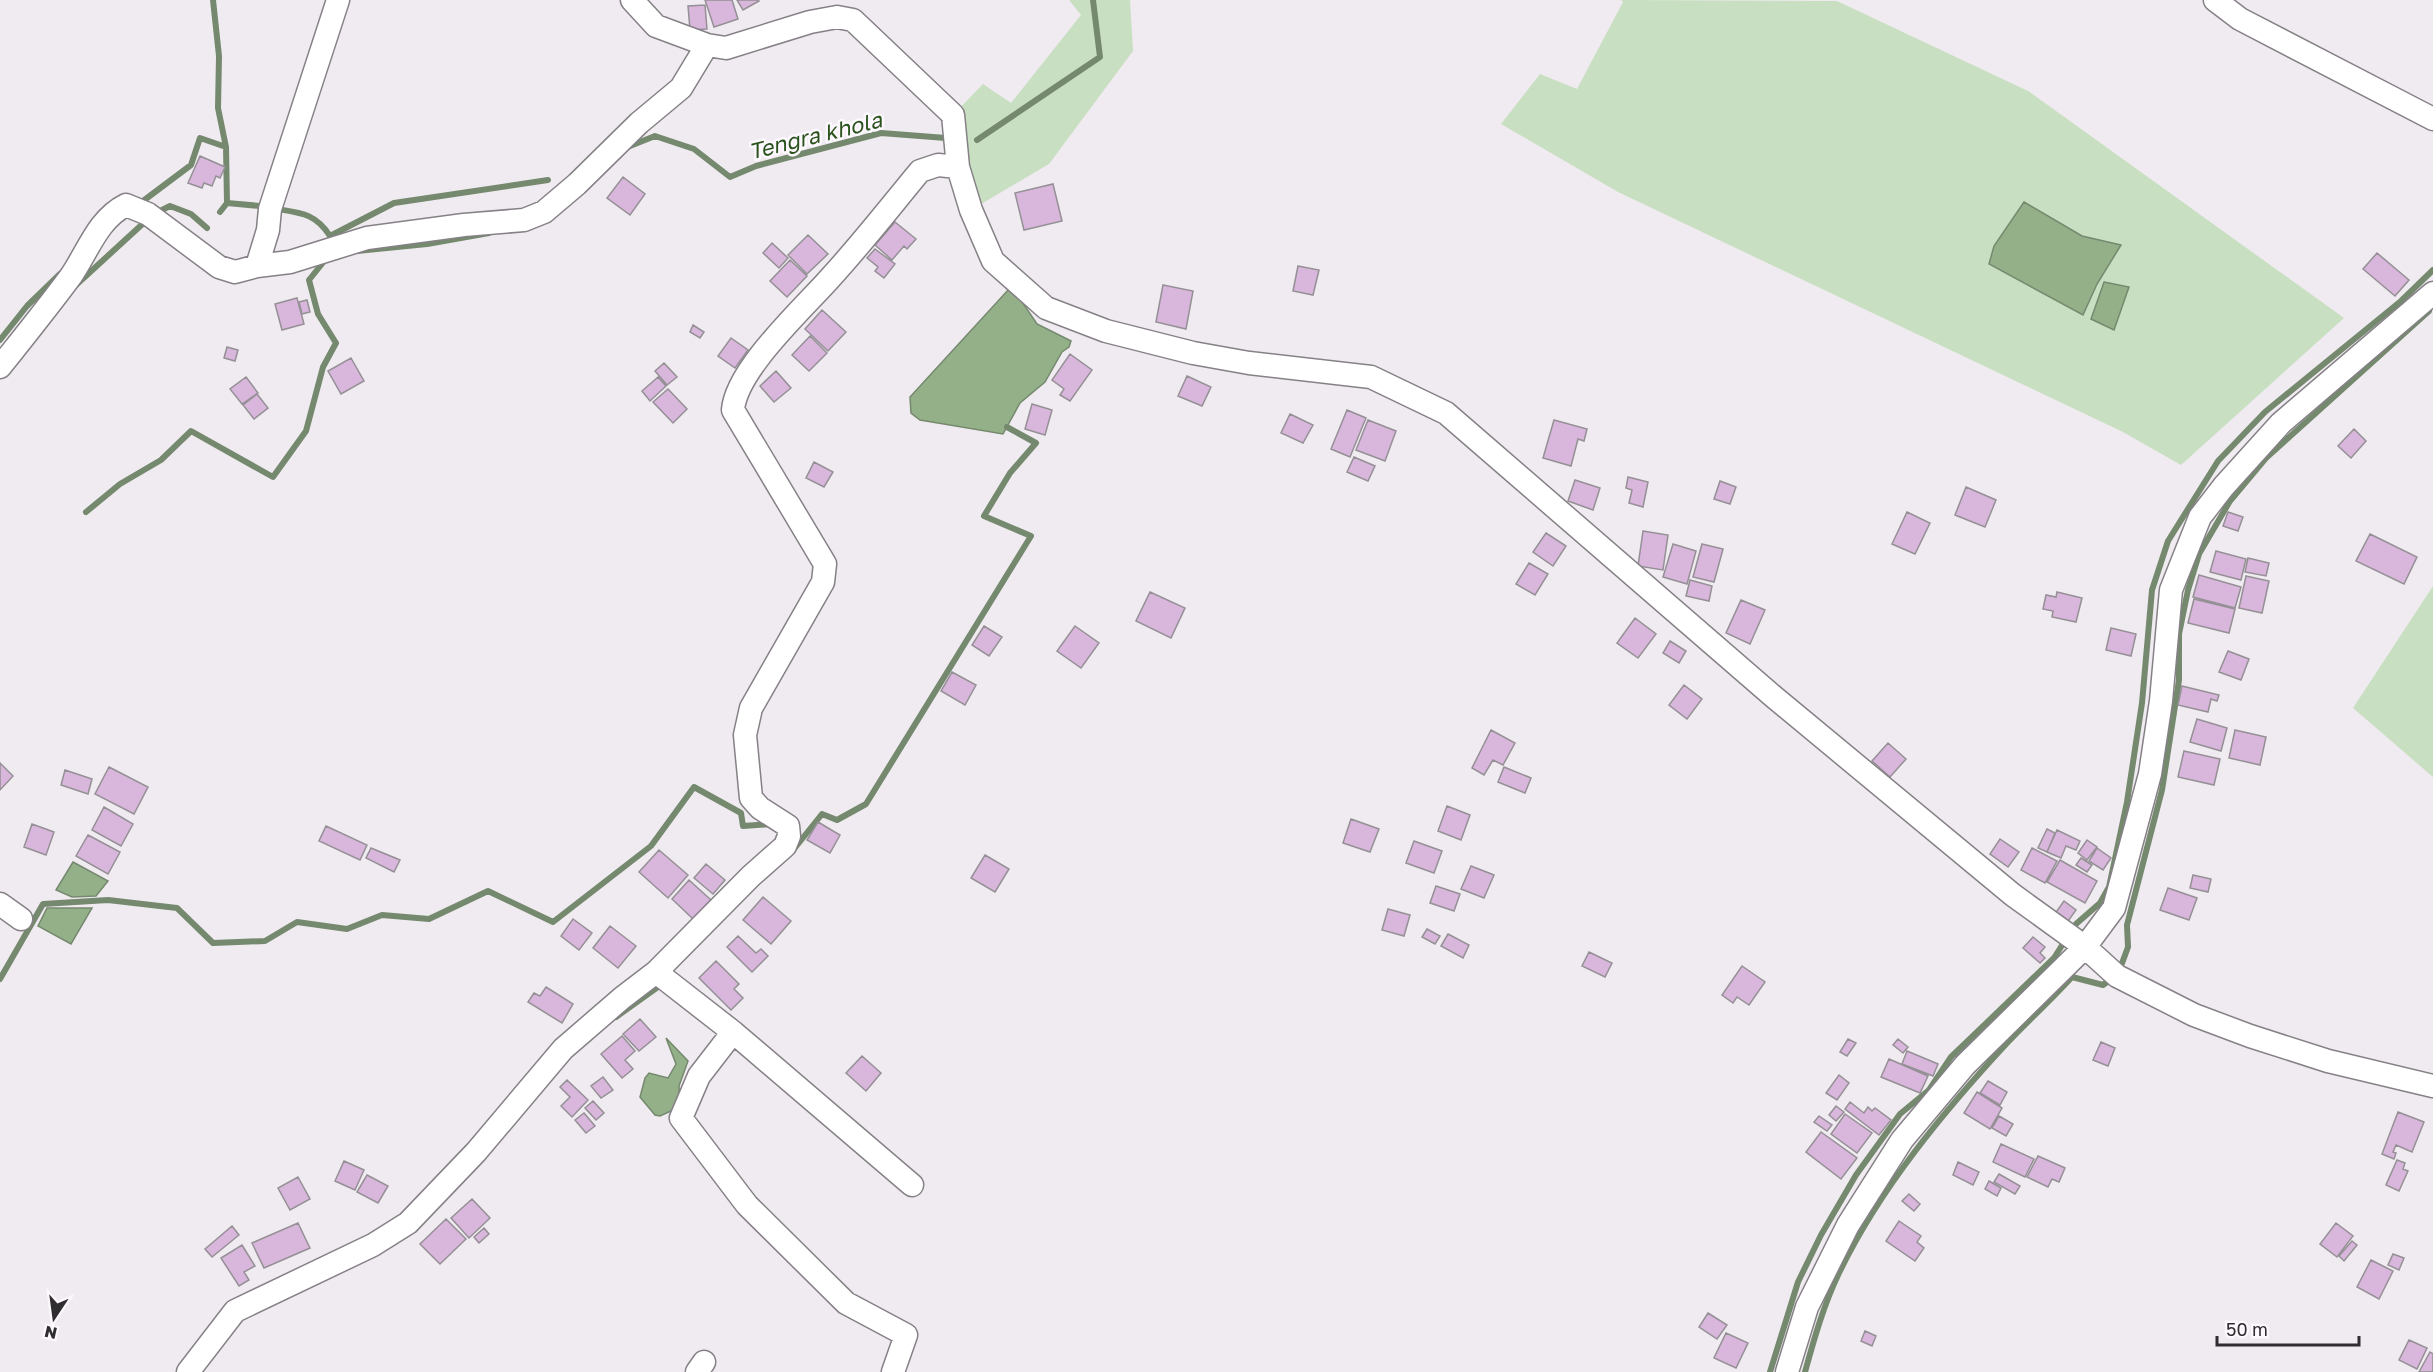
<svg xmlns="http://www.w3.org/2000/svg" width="2433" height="1372" font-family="'Golos Text',sans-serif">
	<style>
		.green { fill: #c8dfc1 }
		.water { fill: #93b089; stroke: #75896e; stroke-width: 1.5 }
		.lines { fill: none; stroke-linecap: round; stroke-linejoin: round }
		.stream { stroke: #75896e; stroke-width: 6 }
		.building { fill: #d9b6db; stroke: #949095; stroke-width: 1.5 }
		.street-casing { stroke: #858186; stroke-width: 25 }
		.street { stroke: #fff; stroke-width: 22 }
		.labels { text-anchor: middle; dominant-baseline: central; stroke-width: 5; stroke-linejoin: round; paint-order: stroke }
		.water-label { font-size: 22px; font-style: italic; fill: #2a521c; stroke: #fdf8fe }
	</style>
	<rect width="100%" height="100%" fill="#f0ebf0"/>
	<path class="green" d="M 1069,0 L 1130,0 L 1133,51 L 1049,164 L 971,210 L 953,115 L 983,84 L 1011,103 L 1081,15 Z
		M 1621,0 L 1837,1 L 2028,91 L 2344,318 L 2181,465 L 2123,432 L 1618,192 L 1501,124 L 1540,74 L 1577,89 L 1623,2 Z
		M 2433,586 L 2433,777 L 2353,708 Z"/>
	<path class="water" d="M 2024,202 L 2082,236 L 2121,245 L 2097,284 L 2083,315 L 1989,264 L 1994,246 Z
		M 2104,282 L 2129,287 L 2114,330 L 2091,319 Z
		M 1009,289 L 1014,290 L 1037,324 L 1071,341 L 1069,347 L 1062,352 L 1045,382 L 1020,403 L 1003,434 L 920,420 L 911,413 L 910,397 Z
		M 73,862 L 108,881 L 96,896 L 72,897 L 56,890 Z
		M 47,908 L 92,908 L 71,944 L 38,926 Z
		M 666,1038 L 688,1061 L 679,1086 L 680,1107 L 660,1116 L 655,1115 L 640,1097 L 645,1078 L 649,1073 L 668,1078 L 676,1064 Z"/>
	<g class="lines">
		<path class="stream" d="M 213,0 L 219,56 L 218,108 L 226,147 L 227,203 L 260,206
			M 977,140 L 1100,57 L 1093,0
			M 625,148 L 655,136 L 694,149 L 730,177 L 756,166 L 881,133 L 946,138
			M 139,204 L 191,165 L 200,138 L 226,147
			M 277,209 C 302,213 316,214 330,236 L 394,203 L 548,180
			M 220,212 L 227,203
			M 156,213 L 170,206 L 191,214 L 207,228
			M 357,251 L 427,244 L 489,233
			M 76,285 L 148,219
			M 0,340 L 27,306 L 60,274
			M 86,512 L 120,484 L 161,460 L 191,431 L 273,477 L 306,431 L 323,367 L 336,343 L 318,314 L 309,280 L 325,260
			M 794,849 L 822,814 L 837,820 L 866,804 L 1031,536 L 984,516 L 1010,473 L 1036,443 L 1007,427
			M 2071,931 L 2076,924 L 2100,903 L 2109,887 L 2127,802 L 2142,703 L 2152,590 L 2168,541 L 2218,461 L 2265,412 L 2401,301 L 2433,270
			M 2121,966 L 2128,947 L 2127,925 L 2162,790 L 2179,680 L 2179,634 L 2188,590 L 2199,554 L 2230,501 L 2266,458 L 2429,311
			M 0,979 L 43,904 L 108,900 L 177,908 L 213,943 L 265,941 L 297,922 L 347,929 L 382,915 L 429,919 L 488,891 L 553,922 L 651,846 L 694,787 L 741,813 L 743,826 L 771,824
			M 616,1017 L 662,984
			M 1770,1372 L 1798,1282 L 1821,1235 L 1856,1175 L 1900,1114 L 1929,1090 L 1951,1057 L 2054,958 L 2066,939
			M 1805,1372 C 1814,1339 1824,1304 1839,1273 C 1880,1188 1944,1111 2008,1042 C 2029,1020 2051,1000 2072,977 L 2103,985 L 2110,980"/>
	</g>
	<path class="building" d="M 705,0 L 732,0 L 738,19 L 714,27 Z
		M 737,0 L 758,0 L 759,1 L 743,10 Z
		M 705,5 L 707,29 L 690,30 L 688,6 Z
		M 200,156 L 225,167 L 220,178 L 216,176 L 212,186 L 204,183 L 202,188 L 188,183 Z
		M 623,177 L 645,194 L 630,215 L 607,198 Z
		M 1053,184 L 1062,221 L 1024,230 L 1015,193 Z
		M 895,222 L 916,239 L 907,249 L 904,246 L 892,260 L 875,245 Z
		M 808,235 L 828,254 L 807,274 L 788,255 Z
		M 772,243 L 788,258 L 779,268 L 763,253 Z
		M 875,249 L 895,264 L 884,278 L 875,271 L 878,267 L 867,258 Z
		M 2377,253 L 2409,280 L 2395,296 L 2363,269 Z
		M 790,260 L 807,276 L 787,297 L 770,281 Z
		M 1298,266 L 1319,270 L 1313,295 L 1293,291 Z
		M 1163,285 L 1193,291 L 1186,329 L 1156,322 Z
		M 297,298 L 304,324 L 282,330 L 275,304 Z
		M 307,300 L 310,312 L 302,314 L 299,302 Z
		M 822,310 L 846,332 L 828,351 L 805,329 Z
		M 693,325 L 704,332 L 700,338 L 690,332 Z
		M 810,336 L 827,353 L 809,371 L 792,355 Z
		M 731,338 L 748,350 L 735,368 L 718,356 Z
		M 227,347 L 238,350 L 235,361 L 224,358 Z
		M 1070,354 L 1092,370 L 1070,401 L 1060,395 L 1064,389 L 1052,380 Z
		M 351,358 L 364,381 L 341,394 L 328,371 Z
		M 664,363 L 677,377 L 667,385 L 655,371 Z
		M 776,371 L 791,388 L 774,402 L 760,386 Z
		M 1187,376 L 1211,387 L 1202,406 L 1178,396 Z
		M 246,377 L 258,393 L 242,404 L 230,389 Z
		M 658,377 L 666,386 L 650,401 L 642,391 Z
		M 668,389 L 687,409 L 673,423 L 653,402 Z
		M 257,394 L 268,408 L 254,419 L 243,405 Z
		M 1032,404 L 1052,410 L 1045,435 L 1025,429 Z
		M 1347,410 L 1366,418 L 1350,457 L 1331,449 Z
		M 1290,414 L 1313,425 L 1303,443 L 1281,433 Z
		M 1368,420 L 1396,431 L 1385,461 L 1356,450 Z
		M 1554,420 L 1587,429 L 1584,441 L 1578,439 L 1571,466 L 1543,458 Z
		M 2354,429 L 2366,441 L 2351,458 L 2338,446 Z
		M 1354,457 L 1375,466 L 1368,481 L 1347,472 Z
		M 814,462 L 833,472 L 824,487 L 806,478 Z
		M 1628,477 L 1648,482 L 1643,507 L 1629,503 L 1632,490 L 1626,488 Z
		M 1575,480 L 1600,488 L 1593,510 L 1568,501 Z
		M 1720,481 L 1736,487 L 1730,504 L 1714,499 Z
		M 1966,487 L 1996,500 L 1985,527 L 1955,515 Z
		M 1907,512 L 1930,523 L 1915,554 L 1892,544 Z
		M 2228,512 L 2243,517 L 2238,531 L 2223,526 Z
		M 1643,531 L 1668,535 L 1663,570 L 1638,566 Z
		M 1546,533 L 1566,546 L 1553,566 L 1533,552 Z
		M 2370,534 L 2417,557 L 2404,584 L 2356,561 Z
		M 1673,544 L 1696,551 L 1687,584 L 1663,577 Z
		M 1702,544 L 1723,549 L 1714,582 L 1693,577 Z
		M 2216,551 L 2246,559 L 2241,580 L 2210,572 Z
		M 2248,558 L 2269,563 L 2266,576 L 2245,572 Z
		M 1529,563 L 1548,574 L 1535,595 L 1516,584 Z
		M 2199,575 L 2241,587 L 2235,608 L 2193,597 Z
		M 2246,576 L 2269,581 L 2262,613 L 2239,608 Z
		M 1690,580 L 1712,586 L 1709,601 L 1686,596 Z
		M 1150,592 L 1185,608 L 1171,638 L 1136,621 Z
		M 2057,592 L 2082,598 L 2076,622 L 2052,617 L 2053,611 L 2043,609 L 2046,595 L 2056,597 Z
		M 2194,599 L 2235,609 L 2229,633 L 2188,623 Z
		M 1741,600 L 1765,610 L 1750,644 L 1726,633 Z
		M 1635,618 L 1656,634 L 1638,658 L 1617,643 Z
		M 984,626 L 1002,637 L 989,656 L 972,645 Z
		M 1075,626 L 1099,643 L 1081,668 L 1057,651 Z
		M 2111,628 L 2136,634 L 2131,656 L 2106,650 Z
		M 1670,641 L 1686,651 L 1679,663 L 1663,653 Z
		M 2228,651 L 2249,659 L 2241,680 L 2219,672 Z
		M 952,672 L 976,685 L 965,705 L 941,691 Z
		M 1684,685 L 1702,699 L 1687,719 L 1669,705 Z
		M 2182,686 L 2219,695 L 2217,701 L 2211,699 L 2208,712 L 2178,705 Z
		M 2197,719 L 2227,728 L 2221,751 L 2190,742 Z
		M 1491,730 L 1515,743 L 1503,765 L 1493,760 L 1484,775 L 1472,768 Z
		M 2235,730 L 2266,737 L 2260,765 L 2229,758 Z
		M 1888,743 L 1906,759 L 1890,777 L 1872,761 Z
		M 2184,751 L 2220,759 L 2214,785 L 2178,777 Z
		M 0,763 L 13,776 L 0,790 Z
		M 109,767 L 148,787 L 134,814 L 95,794 Z
		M 1504,767 L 1531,778 L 1525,793 L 1498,782 Z
		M 65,770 L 92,779 L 88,794 L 61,785 Z
		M 1447,806 L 1470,815 L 1461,840 L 1438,831 Z
		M 104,807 L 133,824 L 121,846 L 92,830 Z
		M 1351,819 L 1379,829 L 1370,852 L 1343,843 Z
		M 818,822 L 840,835 L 830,853 L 807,840 Z
		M 32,824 L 54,832 L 46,855 L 24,847 Z
		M 326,826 L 367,845 L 360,860 L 319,841 Z
		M 2047,829 L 2055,833 L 2047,852 L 2038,848 Z
		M 2057,830 L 2080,841 L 2076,850 L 2066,846 L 2061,858 L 2047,852 Z
		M 88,835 L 120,852 L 108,874 L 76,856 Z
		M 2000,839 L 2019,852 L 2008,867 L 1990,854 Z
		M 2087,840 L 2097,847 L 2087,860 L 2078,853 Z
		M 1414,841 L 1442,851 L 1434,873 L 1406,863 Z
		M 371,848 L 400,860 L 394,872 L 366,858 Z
		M 2032,848 L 2057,861 L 2045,883 L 2021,870 Z
		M 2097,848 L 2111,858 L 2103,870 L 2089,861 Z
		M 659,850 L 688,875 L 668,898 L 639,872 Z
		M 985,855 L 1009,869 L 995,892 L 971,878 Z
		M 2081,858 L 2092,865 L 2087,872 L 2076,865 Z
		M 2060,860 L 2097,881 L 2085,903 L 2047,882 Z
		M 706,864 L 725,880 L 713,894 L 694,878 Z
		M 1471,866 L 1494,875 L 1484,898 L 1461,889 Z
		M 2193,875 L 2211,879 L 2208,892 L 2190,888 Z
		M 689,880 L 711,900 L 693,919 L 672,899 Z
		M 1436,886 L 1460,894 L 1454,911 L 1430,903 Z
		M 2168,888 L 2197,898 L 2189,920 L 2160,910 Z
		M 763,897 L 791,921 L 771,944 L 743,920 Z
		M 2064,901 L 2076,910 L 2066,924 L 2054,915 Z
		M 1388,909 L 1410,915 L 1404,936 L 1382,930 Z
		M 573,919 L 592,933 L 579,950 L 561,936 Z
		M 610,926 L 636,946 L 618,968 L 593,948 Z
		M 1427,929 L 1440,936 L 1435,944 L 1422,937 Z
		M 1448,934 L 1469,945 L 1463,958 L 1441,946 Z
		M 738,936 L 756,953 L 761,949 L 768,956 L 752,972 L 727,947 Z
		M 2033,937 L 2045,947 L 2040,953 L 2045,958 L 2040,963 L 2023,948 Z
		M 1589,952 L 1612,963 L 1605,977 L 1582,966 Z
		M 716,961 L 739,984 L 734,989 L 743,998 L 731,1010 L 699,978 Z
		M 1742,966 L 1765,982 L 1749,1005 L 1737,997 L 1733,1003 L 1722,995 Z
		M 546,987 L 573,1004 L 562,1023 L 528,1002 L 534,993 L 540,996 Z
		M 640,1019 L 656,1037 L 639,1051 L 623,1034 Z
		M 622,1036 L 635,1051 L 625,1060 L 633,1069 L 622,1078 L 601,1054 Z
		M 1848,1039 L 1856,1043 L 1847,1056 L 1840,1052 Z
		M 1898,1039 L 1908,1047 L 1903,1053 L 1893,1045 Z
		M 2101,1042 L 2115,1048 L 2108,1066 L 2093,1060 Z
		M 1907,1051 L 1938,1064 L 1933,1076 L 1902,1064 Z
		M 862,1056 L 881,1073 L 866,1091 L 846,1073 Z
		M 1889,1059 L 1928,1076 L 1920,1093 L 1881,1077 Z
		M 1839,1075 L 1849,1083 L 1837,1100 L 1826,1093 Z
		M 603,1077 L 613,1090 L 601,1098 L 591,1086 Z
		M 567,1080 L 588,1100 L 572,1117 L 561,1106 L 570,1097 L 560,1087 Z
		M 1988,1081 L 2007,1092 L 2000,1105 L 1980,1093 Z
		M 1977,1092 L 2002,1108 L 1990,1129 L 1964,1113 Z
		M 593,1101 L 604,1113 L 596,1120 L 585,1108 Z
		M 1850,1102 L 1864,1113 L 1868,1107 L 1872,1111 L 1875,1108 L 1891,1120 L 1879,1135 L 1845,1109 Z
		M 1836,1106 L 1844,1112 L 1836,1121 L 1829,1115 Z
		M 2398,1112 L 2424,1122 L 2412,1152 L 2396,1145 L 2393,1152 L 2396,1153 L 2394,1159 L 2382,1154 Z
		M 584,1113 L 595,1126 L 586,1133 L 575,1120 Z
		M 1845,1114 L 1872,1133 L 1857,1153 L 1831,1134 Z
		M 1819,1116 L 1832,1125 L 1827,1131 L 1814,1122 Z
		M 1999,1116 L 2013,1124 L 2006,1136 L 1992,1128 Z
		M 1821,1132 L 1857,1158 L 1841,1179 L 1806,1152 Z
		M 2001,1144 L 2034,1159 L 2025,1177 L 1993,1162 Z
		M 2038,1156 L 2065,1168 L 2059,1182 L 2052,1179 L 2048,1187 L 2027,1177 Z
		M 2397,1160 L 2405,1163 L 2403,1169 L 2408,1171 L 2399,1191 L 2386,1185 Z
		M 344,1161 L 364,1170 L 355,1190 L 335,1181 Z
		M 1958,1162 L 1979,1172 L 1973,1185 L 1953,1175 Z
		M 1999,1174 L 2020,1186 L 2015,1194 L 1994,1182 Z
		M 367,1175 L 388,1186 L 378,1203 L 357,1192 Z
		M 298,1177 L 310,1199 L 290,1210 L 278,1188 Z
		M 1989,1181 L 2001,1188 L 1997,1196 L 1985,1189 Z
		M 1909,1194 L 1920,1204 L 1914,1211 L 1902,1201 Z
		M 472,1199 L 490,1218 L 469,1238 L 451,1218 Z
		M 446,1219 L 466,1239 L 440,1264 L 420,1244 Z
		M 1899,1221 L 1921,1236 L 1917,1242 L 1924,1248 L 1915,1261 L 1886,1241 Z
		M 298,1223 L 310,1248 L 264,1268 L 252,1243 Z
		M 2336,1223 L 2353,1236 L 2337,1257 L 2320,1244 Z
		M 232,1226 L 239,1235 L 212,1257 L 205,1249 Z
		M 484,1228 L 489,1234 L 479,1243 L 474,1237 Z
		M 2352,1241 L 2357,1245 L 2344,1261 L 2339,1256 Z
		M 242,1245 L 255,1266 L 244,1272 L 249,1280 L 239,1286 L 221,1258 Z
		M 2393,1254 L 2404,1258 L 2399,1270 L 2388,1265 Z
		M 2371,1260 L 2393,1271 L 2379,1299 L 2357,1287 Z
		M 1708,1313 L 1727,1325 L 1717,1339 L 1699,1327 Z
		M 1865,1331 L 1876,1336 L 1872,1346 L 1861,1341 Z
		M 1726,1333 L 1748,1343 L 1736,1368 L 1714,1358 Z
		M 2409,1340 L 2427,1348 L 2417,1369 L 2399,1360 Z
		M 2430,1352 L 2433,1354 L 2433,1372 L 2419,1372 Z"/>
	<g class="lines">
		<g class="street-casing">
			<path id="street" d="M 632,0 L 656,26 L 707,45 L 726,48 L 810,22 L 837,17 L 853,20 L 953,115 L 958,167 L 971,210 L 993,261 L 1046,308 L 1106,331 L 1193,353 L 1249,363 L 1371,377 L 1446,413 L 1774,697 L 2013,895 L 2085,947 L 2117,976 L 2194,1015 L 2250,1036 L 2328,1061 L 2433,1086
				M 2215,0 L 2240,19 L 2433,119
				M 257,266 L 268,230 L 270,209 L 338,0
				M 0,367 C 24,337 48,307 71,276 C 88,251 98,219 126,205 L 148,214 L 219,267 L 235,272 L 257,266 L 290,262 L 367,238 L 464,225 L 524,220 L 544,212 L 577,184 L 639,123 L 681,88 L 707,45
				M 0,904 L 21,919
				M 656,972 L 733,1032 L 699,1076 L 681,1118 L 747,1205 L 846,1303 L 906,1335 L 893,1372
				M 733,1032 L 912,1185
				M 188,1372 L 235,1311 L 373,1245 L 408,1223 L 476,1152 L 563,1049 L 622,998 L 656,972 L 751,876 L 785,846 L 789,836 L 788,826 L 760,808 L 751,798 L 745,735 L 751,708 L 823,582 L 825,564 L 733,410 C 736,369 805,307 832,276 C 863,242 891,206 920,171 L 938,165 L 958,167
				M 697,1372 L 704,1362
				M 1787,1372 L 1807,1307 L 1848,1225 L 1902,1140 L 1965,1065 L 2085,947 L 2114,908 L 2150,774 L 2161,701 L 2171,590 L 2200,517 L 2224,486 L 2281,423 L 2433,293"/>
		</g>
		<use href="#street" class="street"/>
	</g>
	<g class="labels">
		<g class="water-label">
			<text transform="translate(815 135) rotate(-14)">Tengra khola</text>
		</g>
	</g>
	<g transform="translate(54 1318) rotate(193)" stroke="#fdf8fe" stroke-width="4.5" paint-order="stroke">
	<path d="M0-4.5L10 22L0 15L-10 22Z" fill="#2f2d2f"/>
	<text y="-9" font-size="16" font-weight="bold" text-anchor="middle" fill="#2f2d2f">N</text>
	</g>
	<path d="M2217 1336v9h142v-9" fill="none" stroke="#2f2d2f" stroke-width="3"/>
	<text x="2226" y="1336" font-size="18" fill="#2f2d2f" stroke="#fdf8fe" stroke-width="4.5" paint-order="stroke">50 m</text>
</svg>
